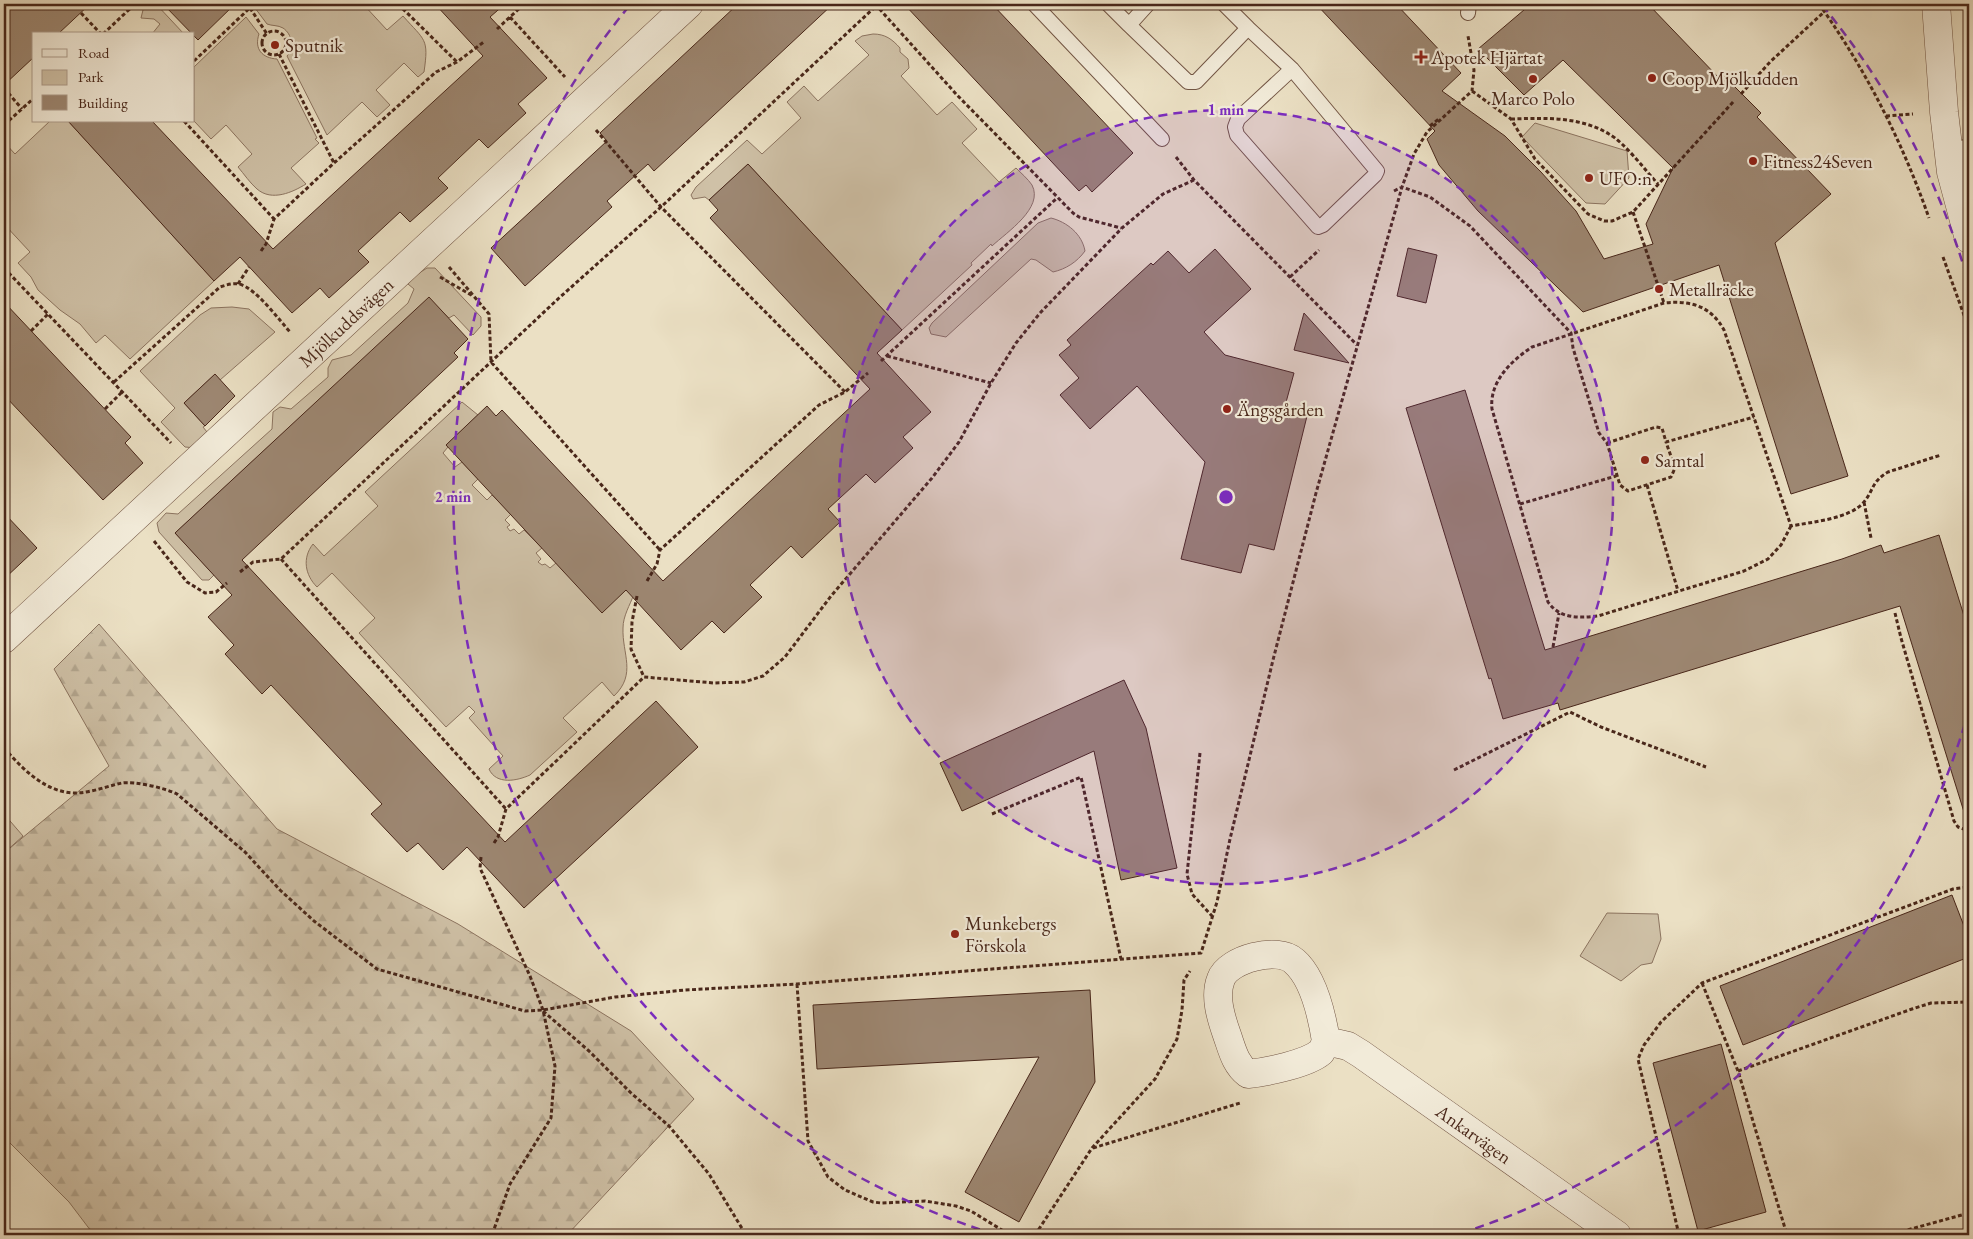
<svg xmlns="http://www.w3.org/2000/svg" width="1973" height="1239" font-family="'EB Garamond',serif">
	<style>
		.green { fill: #cfc1a7; stroke: #8c7460 }
		.forest { fill: url(#forest-firs); stroke: #8c7460 }
		.building { fill: #9d8772; stroke: #49271a }
		.lines { fill: none; stroke-linecap: round; stroke-linejoin: round }
		.service-casing { stroke: #725544; stroke-width: 16 }
		.minor-casing { stroke: #725544; stroke-width: 29 }
		.tertiary-casing { stroke: #725544; stroke-width: 29 }
		.path { stroke: #49271a; stroke-width: 3; stroke-dasharray: 4 2.5; stroke-linecap: butt }
		.service { stroke: #f2ebd9; stroke-width: 14 }
		.minor { stroke: #f2ebd9; stroke-width: 28 }
		.tertiary { stroke: #f2ebd9; stroke-width: 28 }
		.ring { fill: none; stroke: #7b2cbf; stroke-width: 2.5; stroke-dasharray: 9 6 }
		.poi-dot { fill: #8f2418; stroke: #f2ebd9; stroke-width: 2 }
		.labels { text-anchor: middle; dominant-baseline: central; stroke-width: 4.5; stroke-linejoin: round; paint-order: stroke }
		.poi-label { font-size: 19px; fill: #49271a; stroke: #f2ebd9; text-anchor: start }
		.street-label { font-size: 19px; fill: #49271a; stroke: #f2ebd9 }
		.centre { fill: #7b2cbf; stroke: #f2ebd9; stroke-width: 2.5 }
		.ring-label { font-size: 15px; text-anchor: middle; font-weight: bold; fill: #7b2cbf; stroke: #f2ebd9; stroke-width: 4.5; stroke-linejoin: round; paint-order: stroke }
	</style>
	<defs>
		<pattern id="forest-firs" width="22" height="20" patternUnits="userSpaceOnUse" patternTransform="scale(1.25)"><rect width="22" height="20" fill="#cfc1a7"/><path d="M5 1l3.5 6h-7zM16 11l3.5 6h-7z" fill="#b3a68f"/></pattern>
	</defs>
	<rect width="100%" height="100%" fill="#ebe0c4"/>
	<filter id="stains"><feTurbulence type="fractalNoise" baseFrequency=".004" numOctaves="4"/><feColorMatrix values="0 0 0 0 .2 0 0 0 0 .09 0 0 0 0 .02 0 0 0 .5 -.17"/></filter>
	<radialGradient id="worn" r=".72"><stop offset=".6" stop-color="#630" stop-opacity="0"/><stop offset="1" stop-color="#630" stop-opacity=".3"/></radialGradient>
	<path class="green" d="M 147,4 L 156,4 L 184,34 L 152,34 L 160,24 L 154,19 L 141,18 L 144,6 Z
		M 260,4 L 363,4 L 387,30 L 403,16 C 425,41 429,38 424,72 L 418,77 L 404,63 L 376,90 L 390,105 L 377,117 L 362,102 L 327,135 L 287,56 C 295,48 292,34 283,28 C 278,25 272,26 267,24 L 255,8 Z
		M 246,17 L 259,34 C 254,49 262,58 277,59 L 317,138 L 315,139 L 319,143 L 291,168 L 306,184 C 293,192 272,202 257,189 C 250,183 244,174 238,167 L 252,154 L 226,125 L 211,139 L 194,121 L 194,67 Z
		M 873,34 C 885,34 892,39 900,48 L 900,52 L 908,59 L 909,68 L 901,76 L 937,115 L 952,102 L 977,129 L 962,143 L 999,182 L 1016,168 C 1021,173 1028,179 1032,185 C 1044,208 1007,232 992,246 L 991,244 L 971,263 L 972,265 L 902,330 L 748,164 L 709,200 L 705,197 L 693,199 L 691,195 L 696,187 L 747,140 L 762,154 L 801,118 L 787,102 L 804,86 L 818,101 L 869,55 L 855,41 L 862,36 Z
		M 50,121 L 68,121 L 214,281 L 130,359 L 105,335 L 96,343 L 80,324 L 60,310 L 38,290 L 31,277 L 18,263 L 30,252 L 4,224 L 4,142 L 15,154 Z
		M 1535,123 L 1627,151 L 1629,178 L 1605,204 L 1586,203 L 1522,137 Z
		M 1051,218 C 1067,222 1082,234 1085,251 C 1077,262 1066,269 1053,272 L 1036,260 L 1031,259 L 946,337 L 931,334 L 929,328 L 932,323 L 1038,223 Z
		M 427,268 L 435,268 L 481,317 L 481,326 L 473,335 L 454,315 L 449,318 L 429,298 L 175,533 L 214,575 L 209,580 L 202,580 L 159,532 L 157,523 L 166,513 L 178,514 L 272,429 L 273,412 L 280,407 L 291,409 L 328,377 L 328,368 L 332,360 L 351,355 L 408,303 L 414,289 L 408,284 L 413,277 Z
		M 232,307 L 249,309 L 275,332 L 220,380 L 214,375 L 184,403 L 205,426 L 203,427 L 207,432 L 197,448 L 185,447 L 161,422 L 175,408 L 140,371 L 200,315 L 211,308 Z
		M 462,402 L 478,415 L 446,445 L 448,447 L 443,453 L 455,467 L 462,462 L 478,479 L 472,485 L 487,500 L 492,495 L 511,514 L 505,520 L 510,525 L 507,527 L 510,531 L 514,529 L 519,534 L 524,530 L 542,548 L 536,553 L 541,559 L 538,562 L 542,565 L 545,564 L 550,568 L 556,563 L 628,588 L 634,594 C 630,605 623,616 623,628 C 622,654 637,674 614,696 L 602,682 L 563,718 L 577,732 L 530,775 C 517,781 496,785 489,769 L 503,756 L 469,718 L 475,712 L 469,706 L 446,727 L 359,633 L 375,618 L 332,573 L 317,587 C 305,575 302,558 313,544 L 324,556 L 378,506 L 365,492 Z
		M 4,814 L 23,836 L 4,853 Z
		M 1607,913 L 1658,914 L 1661,939 L 1652,963 L 1641,965 L 1621,981 L 1580,956 Z"/>
	<path class="forest" d="M 99,624 L 277,829 L 458,924 L 631,1031 L 694,1099 L 567,1235 L 94,1235 L 69,1202 L 4,1137 L 4,853 L 109,766 L 54,669 Z"/>
	<path class="building" d="M 4,4 L 90,4 L 58,34 L 34,34 L 34,57 L 4,85 Z
		M 163,4 L 235,4 L 198,40 Z
		M 435,4 L 505,4 L 490,17 L 547,78 L 518,104 L 526,113 L 488,148 L 479,139 L 438,178 L 448,188 L 410,222 L 400,212 L 358,251 L 369,262 L 329,298 L 320,288 L 292,313 L 240,257 L 214,281 L 68,121 L 152,121 L 273,249 L 483,56 Z
		M 738,4 L 833,4 L 654,171 L 648,164 L 607,201 L 612,207 L 525,286 L 491,248 L 607,141 L 600,133 Z
		M 904,4 L 992,4 L 1133,153 L 1092,192 L 1086,185 L 1079,191 Z
		M 1316,4 L 1396,4 L 1461,73 L 1442,91 L 1505,136 L 1541,172 L 1576,211 L 1604,259 L 1653,244 L 1646,224 L 1673,168 L 1563,60 L 1524,95 L 1478,49 L 1531,4 L 1648,4 L 1719,78 L 1723,75 L 1761,113 L 1757,117 L 1831,194 L 1775,243 L 1848,476 L 1791,494 L 1719,265 L 1583,312 L 1478,211 L 1439,165 L 1427,139 L 1435,131 Z
		M 748,164 L 902,330 L 877,353 L 931,412 L 903,437 L 913,448 L 875,483 L 866,474 L 828,509 L 840,522 L 802,558 L 791,546 L 750,585 L 762,597 L 724,633 L 712,621 L 681,650 L 626,590 L 602,613 L 446,445 L 487,406 L 496,416 L 502,410 L 663,581 L 870,389 L 710,218 L 718,210 L 709,200 Z
		M 1408,248 L 1437,255 L 1426,303 L 1397,296 Z
		M 1215,249 L 1251,289 L 1204,332 L 1225,355 L 1294,373 L 1285,406 L 1308,412 L 1274,550 L 1249,544 L 1241,573 L 1181,559 L 1205,462 L 1137,386 L 1090,429 L 1060,395 L 1079,378 L 1059,355 L 1071,345 L 1067,340 L 1151,263 L 1153,265 L 1168,251 L 1189,273 Z
		M 429,297 L 468,339 L 454,353 L 458,357 L 242,560 L 505,842 L 656,701 L 698,747 L 524,908 L 467,847 L 443,870 L 418,843 L 407,852 L 371,814 L 382,804 L 271,685 L 262,694 L 225,654 L 234,645 L 208,617 L 232,595 L 175,533 Z
		M 4,302 L 131,437 L 125,443 L 143,463 L 103,500 L 4,395 Z
		M 1304,313 L 1349,363 L 1294,350 Z
		M 215,374 L 235,396 L 205,426 L 184,403 Z
		M 1465,390 L 1545,650 L 1842,559 L 1881,545 L 1884,553 L 1939,535 L 1969,632 L 1969,811 L 1964,812 L 1900,606 L 1560,710 L 1558,703 L 1503,719 L 1491,678 L 1489,679 L 1406,408 Z
		M 4,513 L 37,548 L 4,579 Z
		M 1124,680 L 1146,728 L 1177,868 L 1121,880 L 1094,751 L 962,811 L 940,763 Z
		M 1952,895 L 1969,939 L 1969,957 L 1743,1045 L 1720,986 Z
		M 1090,990 L 1095,1082 L 1019,1222 L 965,1192 L 1039,1057 L 817,1069 L 813,1005 Z
		M 1721,1044 L 1766,1212 L 1698,1231 L 1653,1063 Z"/>
	<g class="lines">
		<g class="service-casing">
			<path id="service" d="M 1034,4 L 1162,139
				M 1108,4 L 1129,25 L 1148,4
				M 1468,13 L 1469,4
				M 1129,25 L 1188,82 L 1196,82 L 1248,28 L 1224,4
				M 1248,28 L 1292,69 L 1377,171 L 1375,175 L 1323,225 L 1318,227 L 1237,135 L 1235,127 L 1238,119 L 1292,69
				M 1949,151 L 1969,146"/>
		</g>
		<g class="minor-casing">
			<g id="minor">
				<path id="s1" d="M 4,639 L 689,4"/>
				<path id="s2" d="M 1326,1041 C 1325,1044 1323,1049 1321,1052 C 1307,1064 1266,1072 1248,1074 C 1235,1064 1232,1049 1227,1035 C 1221,1018 1214,996 1221,979 C 1228,959 1278,946 1294,961 C 1314,978 1322,1016 1326,1041 L 1348,1046 L 1361,1054 L 1617,1235"/>
			</g>
		</g>
		<g class="tertiary-casing">
			<path id="tertiary" d="M 1936,4 L 1944,112 L 1951,172 L 1969,239"/>
		</g>
		<path class="path" d="M 398,4 L 457,62
			M 875,4 L 957,95 L 1073,213 L 1079,217 L 1121,228
			M 1819,4 C 1866,70 1902,141 1929,218
			M 250,8 L 267,34
			M 81,13 L 101,34
			M 510,17 L 565,77
			M 497,29 L 524,4
			M262 43a12 12 0 1 1 24 0a12 12 0 1 1-24 0Z
			M 103,34 L 135,4
			M 279,54 L 334,163
			M 194,61 L 254,4
			M 4,88 L 22,109
			M 1472,91 L 1511,119 L 1535,159 L 1588,214 L 1604,221 L 1612,221 L 1633,212 L 1734,101
			M 1741,94 L 1770,62 L 1824,12
			M 1886,116 L 1913,114
			M 1511,119 C 1544,118 1579,116 1609,134 C 1625,143 1645,170 1658,184
			M 184,121 L 274,219
			M 4,125 L 34,98
			M 1430,126 L 1440,118
			M 596,130 L 661,207 L 845,392
			M 1176,157 L 1194,180 L 1357,345
			M 1394,191 L 1402,187 L 1430,197 L 1470,226 L 1571,333 L 1573,348 L 1599,433 L 1607,443 L 1620,485 L 1628,491 L 1671,477 L 1675,468 L 1666,442
			M 1633,212 L 1664,303
			M 261,251 L 266,244 L 274,219 L 334,163 L 436,72 L 457,62 L 485,41
			M 1943,257 L 1969,329
			M 449,267 L 489,314 L 491,362 L 660,550
			M 4,268 L 171,443
			M 440,277 L 473,296
			M 1290,277 L 1319,250
			M 238,284 L 249,267
			M 31,331 L 48,314
			M 887,356 L 991,383
			M 881,361 L 1057,198
			M 114,382 L 220,287 C 226,285 232,283 239,284 C 256,288 279,320 291,333
			M 105,409 L 123,391
			M 1607,443 L 1656,427 L 1662,428 L 1666,442 L 1754,417
			M 1647,485 L 1678,591
			M 1864,502 L 1871,538
			M 1520,504 L 1616,476
			M 1791,526 L 1781,545 L 1768,559 L 1744,571 L 1598,616 C 1578,618 1560,619 1548,602 L 1492,409 C 1489,382 1511,361 1532,347 L 1664,303 C 1690,300 1711,306 1724,330 L 1791,526 C 1811,522 1850,519 1864,502 C 1874,490 1871,482 1888,472 L 1941,455
			M 154,541 L 187,582 L 205,593 L 216,592 L 227,583
			M 281,559 L 506,809
			M 240,572 L 253,562 L 281,559 L 559,298 L 661,207 L 876,6
			M 647,581 L 657,564 L 660,550 L 819,405 L 845,392 L 868,373
			M 637,596 L 632,622 L 631,649 L 644,677
			M 1895,613 L 1901,638 L 1954,821 L 1958,827 L 1969,831
			M 1553,647 L 1559,613
			M 4,748 C 21,767 40,787 65,792 C 84,796 103,787 122,783 C 135,781 165,788 177,794 L 245,852 L 280,890 L 314,921 L 377,969 L 525,1011 L 543,1010 L 615,997 L 685,990 L 797,984 L 1201,953 L 1217,902 L 1230,839 L 1273,660 L 1316,493 L 1402,187 L 1414,154 L 1427,132 L 1472,91 L 1474,70 L 1468,36
			M 1200,753 L 1187,874 L 1192,894 L 1212,916
			M 1454,770 L 1570,712 L 1601,727 L 1706,767
			M 992,814 L 1081,777 L 1121,959
			M 494,843 L 498,837 L 506,809 L 644,677 L 714,683 L 744,682 L 763,676 L 785,657 L 831,596 L 932,478 L 959,442 L 991,383 L 1016,343 L 1040,313 L 1122,228 L 1163,194 L 1194,180
			M 481,857 L 480,868 L 530,976 L 543,1010 L 555,1066 L 551,1118 L 510,1184 L 492,1235
			M 1702,983 L 1738,1071 L 1787,1235
			M 797,984 L 808,1141 L 828,1177 L 845,1190 L 873,1202 L 881,1203 L 925,1201 L 956,1206 L 971,1211 L 1010,1235
			M 543,1011 L 589,1051 L 631,1093 L 669,1126 L 709,1174 L 746,1235
			M 1738,1071 L 1912,1009 L 1931,1003 L 1969,1002
			M 1093,1148 L 1240,1103
			M 1035,1235 L 1092,1148 L 1155,1079 L 1177,1039 L 1182,1010 L 1184,980 L 1190,971
			M 1679,1235 L 1638,1059 L 1644,1045 L 1661,1022 L 1702,983 L 1953,889 L 1969,887
			M 1889,1235 L 1969,1213"/>
		<use href="#service" class="service"/>
		<use href="#minor" class="minor"/>
		<use href="#tertiary" class="tertiary"/>
	</g>
	<circle cx="1226" cy="497" r="387" fill="#7b2cbf" fill-opacity=".12"/>
	<g class="ring">
		<circle cx="1226" cy="497" r="387"/>
		<path d="M1969 710A773 773 0 0 1 1458 1234M994 1234A773 773 0 0 1 630 5M1822 5A773 773 0 0 1 1969 284"/>
	</g>
	<g class="poi-dot">
		<circle cx="275" cy="45" r="5"/>
		<path d="M1418.5 49.5h5v5h5v5h-5v5h-5v-5h-5v-5h5z"/>
		<circle cx="1652" cy="78" r="5"/>
		<circle cx="1533" cy="79" r="5"/>
		<circle cx="1753" cy="161" r="5"/>
		<circle cx="1589" cy="178" r="5"/>
		<circle cx="1659" cy="289" r="5"/>
		<circle cx="1227" cy="409" r="5"/>
		<circle cx="1645" cy="460" r="5"/>
		<circle cx="955" cy="934" r="5"/>
	</g>
	<g class="labels">
		<g class="poi-label">
			<text x="285" y="45">Sputnik</text>
			<text x="1431" y="57">Apotek Hjärtat</text>
			<text x="1662" y="78">Coop Mjölkudden</text>
			<text x="1533" y="98" text-anchor="middle">Marco Polo</text>
			<text x="1763" y="161">Fitness24Seven</text>
			<text x="1599" y="178">UFO:n</text>
			<text x="1669" y="289">Metallräcke</text>
			<text x="1237" y="409">Ängsgården</text>
			<text x="1655" y="460">Samtal</text>
			<text x="965" y="923">Munkebergs<tspan x="965" dy="22">Förskola</tspan></text>
		</g>
		<g class="street-label">
			<text stroke="none"><textPath href="#s1" startOffset="466">Mjölkuddsvägen</textPath></text>
			<text stroke="none"><textPath href="#s2" startOffset="538">Ankarvägen</textPath></text>
		</g>
	</g>
	<circle cx="1226" cy="497" r="8" class="centre"/>
	<g class="ring-label">
		<text x="1226" y="115">1 min</text>
		<text x="453" y="502">2 min</text>
	</g>
	<rect width="1973" height="1239" fill="none" stroke="#ebe0c4" stroke-width="20"/>
	<rect x="5" y="5" width="1963" height="1229" fill="none" stroke="#49271a" stroke-width="2.5"/>
	<rect x="10" y="10" width="1953" height="1219" fill="none" stroke="#49271a"/>
	<rect x="32" y="32" width="162" height="90" fill="#f2ebd9" stroke="#ae9d8d"/>
	<rect x="42" y="49" width="25" height="8" fill="#f2ebd9" stroke="#ae9d8d"/>
	<text x="78" y="58" font-size="15" fill="#49271a">Road</text>
	<rect x="42" y="70" width="25" height="15" fill="#cfc1a7" stroke="#ae9d8d"/>
	<text x="78" y="82" font-size="15" fill="#49271a">Park</text>
	<rect x="42" y="95" width="25" height="15" fill="#9d8772" stroke="#ae9d8d"/>
	<text x="78" y="108" font-size="15" fill="#49271a">Building</text>
	<rect width="100%" height="100%" filter="url(#stains)"/>
	<rect width="100%" height="100%" fill="url(#worn)"/>
</svg>
